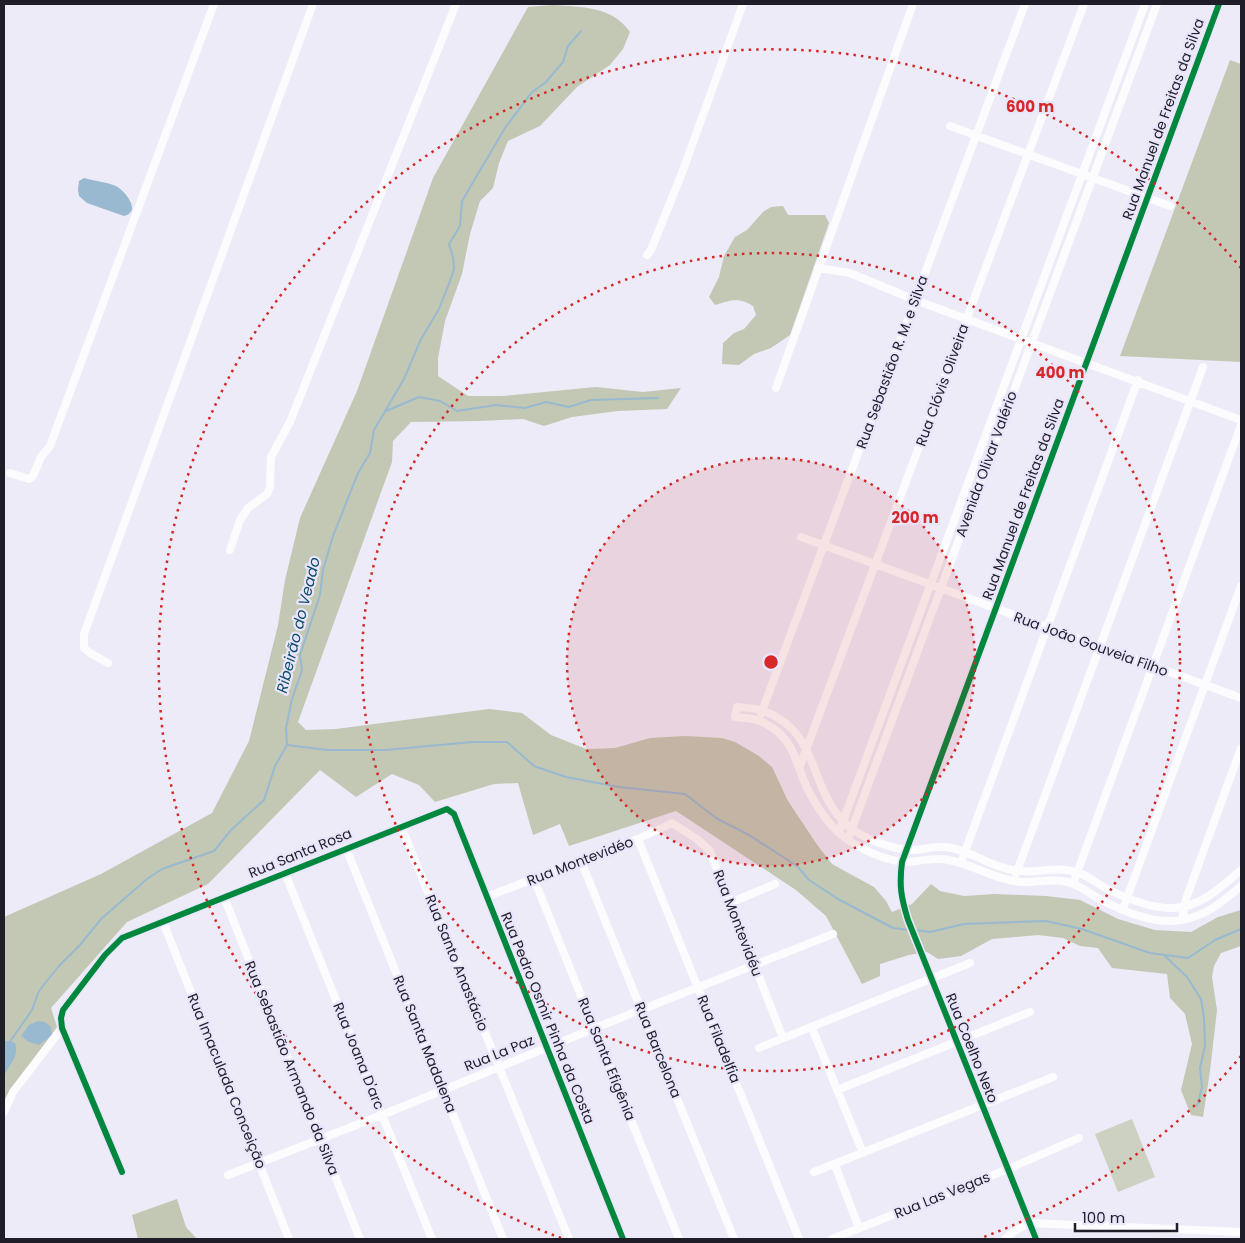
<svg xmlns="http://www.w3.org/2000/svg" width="1245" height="1243" font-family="Poppins,sans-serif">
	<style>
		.green { fill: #ccd1c1 }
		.forest { fill: #c2c8b4 }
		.water { fill: #99b9d0 }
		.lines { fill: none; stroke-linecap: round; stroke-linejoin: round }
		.stream { stroke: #99b9d0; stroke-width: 2 }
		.minor { stroke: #fcfcfe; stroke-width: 8 }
		.cycleway-casing { stroke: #e9e6fc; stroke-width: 9 }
		.cycleway { stroke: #00873e; stroke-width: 6 }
		.ring { fill: none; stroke: #d62828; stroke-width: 2.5; stroke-dasharray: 2.5 5 }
		.labels { text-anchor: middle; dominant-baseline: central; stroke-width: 4.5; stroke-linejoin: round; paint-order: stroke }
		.street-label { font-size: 14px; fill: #1f1d27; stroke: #e9e6fc }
		.water-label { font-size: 15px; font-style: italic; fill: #0d4b68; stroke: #e9e6fc }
		.centre { fill: #d62828; stroke: #e9e6fc; stroke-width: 2.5 }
		.ring-label { font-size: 15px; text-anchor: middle; font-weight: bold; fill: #d62828; stroke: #e9e6fc; stroke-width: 4.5; stroke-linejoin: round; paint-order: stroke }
	</style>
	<rect width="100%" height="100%" fill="#ecebf7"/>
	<path class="green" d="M 1132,1119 L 1155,1177 L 1118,1192 L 1095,1134 Z"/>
	<path class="forest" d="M 553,5 C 581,7 612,6 630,32 L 623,49 L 610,65 L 577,87 L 540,126 L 508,141 L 499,163 L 493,188 L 480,201 L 470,234 L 462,274 L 445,321 L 438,358 L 438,376 L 468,396 L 503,396 L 596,387 L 643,392 L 681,388 L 667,409 L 618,411 L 572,417 L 544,426 L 523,419 L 480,421 L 411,422 L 393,441 L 392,462 L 298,722 L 306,730 L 336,729 L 489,709 L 522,713 L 551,735 L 586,749 L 615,748 L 650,738 L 685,736 L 722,738 L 735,742 L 759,756 L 772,767 L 788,801 L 818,846 L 832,864 L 874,887 L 886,901 L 892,912 L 912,904 L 931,884 L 940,891 L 964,896 L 994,894 L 1046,896 L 1080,900 L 1118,919 L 1155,930 L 1191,932 L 1218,917 L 1241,910 L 1241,946 L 1221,953 L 1214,966 L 1212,977 L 1217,1010 L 1210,1071 L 1203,1117 L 1191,1115 L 1181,1090 L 1192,1044 L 1185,1014 L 1170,998 L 1167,974 L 1112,968 L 1098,948 L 1080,946 L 1063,938 L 1038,935 L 992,939 L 961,956 L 938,959 L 927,952 L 909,955 L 880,964 L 880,976 L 862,984 L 826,916 L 796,890 L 676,811 L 569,846 L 560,824 L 533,835 L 518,783 L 494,784 L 435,802 L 419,785 L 392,774 L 356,797 L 320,770 L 208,884 L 127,922 L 51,1008 L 57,1027 L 4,1101 L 4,917 L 101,874 L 212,813 L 249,741 L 278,625 L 285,580 L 300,518 L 357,391 L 433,178 L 528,7 Z
		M 1230,60 L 1241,64 L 1241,362 L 1120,356 Z
		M 783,206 L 788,215 L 825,215 L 829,223 L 790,335 L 771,348 L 754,354 L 739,365 L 722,364 L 723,343 L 734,333 L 744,329 L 756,315 L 753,306 C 739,297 731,300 715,305 L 709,297 L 719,277 L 724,256 L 735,237 L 747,230 L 763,212 L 771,207 Z
		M 177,1199 L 186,1227 L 197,1239 L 138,1239 L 132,1215 Z"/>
	<path class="water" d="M 84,178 C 94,181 107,182 116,186 C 122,189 133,201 132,209 C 131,213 128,215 124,216 L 87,203 L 79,196 L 78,190 L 79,181 Z
		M 38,1021 L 45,1022 L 51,1027 L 52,1035 L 39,1045 L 29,1042 L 21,1036 L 29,1025 Z
		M 7,1041 L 15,1043 C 20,1057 8,1065 4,1077 L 4,1042 Z"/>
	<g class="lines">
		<path class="stream" d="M 386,411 L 419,397 L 440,401 L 457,411 L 496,405 L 525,408 L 546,402 L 569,407 L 591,400 L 658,398
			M 287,745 L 327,750 L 386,750 L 472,742 L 507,742 L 534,766 L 566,777 L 619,787 L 685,794 L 716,818 L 749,835 L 797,866 L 809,880 L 838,899 L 893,928 L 910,930
			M 915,930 L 930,932 L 964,924 L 1046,921 L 1082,929 L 1150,953 L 1188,958 L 1215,940 L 1241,929
			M 1165,956 L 1187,977 L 1201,999 L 1204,1018 L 1205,1046 L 1200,1068 L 1202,1088 L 1197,1106
			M 9,1043 L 32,1010 L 39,991 L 58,967 L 80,945 L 101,919 L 147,879 L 162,869 L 214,851 L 231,830 L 264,800 L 275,766 L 287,745 L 286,728 L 292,699 L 302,670 L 300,655 L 320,595 L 323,570 L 333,536 L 358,473 L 370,453 L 374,430 L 404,379 L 421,339 L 439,309 L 450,281 L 454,269 L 453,257 L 449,244 L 460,226 L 462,201 L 505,128 L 532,92 L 546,82 L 563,62 L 568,46 L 581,31"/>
		<path class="minor" d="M 950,126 L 1170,206
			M 647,255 L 651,250 L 682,173 L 743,4
			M 818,268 L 850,273 L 915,300 L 1241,420
			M 776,388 L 913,4
			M 10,473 L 29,479 L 33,476 L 41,457 L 50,446 L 214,4
			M 801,537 L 1241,698
			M 230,550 L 240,520 L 248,508 L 267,494 L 270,487 L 271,457 L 290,422 L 456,4
			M 108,663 L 90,653 L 84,648 L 84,634 L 313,4
			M 761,714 L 1025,4
			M 800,766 L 1084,4
			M 401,826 L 569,1239
			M 839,832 L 1145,4
			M 850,834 L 1157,4
			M 638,839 L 799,1239
			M 346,848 L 503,1239
			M 963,857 L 1138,380
			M 581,861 L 734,1239
			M 1241,870 C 1221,887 1201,907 1174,908 C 1152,909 1128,899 1109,890 C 1097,884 1088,875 1076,872 C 1057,866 1038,873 1019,871 C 995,869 975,853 952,848 C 939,845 927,849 914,850 C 897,851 864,839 851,828 C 807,794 823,733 764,711 C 756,708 746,708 737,707 L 735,717 C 742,718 750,718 757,720 C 762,721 767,725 771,727 C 795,741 797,768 808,790 C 818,809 830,828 848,840 C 864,851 889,862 908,862 C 921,861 936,857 949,860 C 974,865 996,880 1021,882 C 1036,883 1052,878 1067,882 C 1081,885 1091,895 1103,901 C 1123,911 1149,922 1172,921 C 1201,920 1220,904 1241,886
			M 285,873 L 432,1239
			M 1016,874 L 1203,367
			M 534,879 L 679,1239
			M 1073,884 L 1241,425
			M 224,897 L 360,1239
			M 486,897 L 638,839 L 672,823 L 697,839 L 710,851 L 783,1038
			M 730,903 L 775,884
			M 1123,909 L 1241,586
			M 1182,920 L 1186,899 L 1241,748
			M 163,922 L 289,1239
			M 812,1028 L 863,1153
			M 759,1048 L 970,963
			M 837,1090 L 1030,1012
			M 4,1112 L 13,1092 L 62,1028
			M 835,1165 L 859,1228
			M 122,1172 L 62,1028 L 61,1018 L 63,1010 L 105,955 L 122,938 L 447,809 L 454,814 L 623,1239
			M 814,1172 L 1053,1077
			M 228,1175 L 382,1115 L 595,1028 L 833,934
			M 832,1239 L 1008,1169 L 1079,1138
			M 1005,1239 L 1016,1230 L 1030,1223 L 1241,1232
			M 1036,1239 L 908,920 C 901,897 899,886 902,862 L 1219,4"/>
		<g class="cycleway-casing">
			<path id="cycleway" d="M 122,1172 L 62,1028 L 61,1018 L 63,1010 L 105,955 L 122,938 L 447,809 L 454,814 L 623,1239
				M 1036,1239 L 908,920 C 901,897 899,886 902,862 L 1219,4"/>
		</g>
		<use href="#cycleway" class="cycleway"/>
	</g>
	<circle cx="771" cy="662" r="204" fill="#d62828" fill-opacity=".12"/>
	<g class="ring">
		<circle cx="771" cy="662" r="204"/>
		<circle cx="771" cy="662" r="409"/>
		<path d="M1241 1056A613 613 0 0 1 981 1238M561 1238A613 613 0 1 1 1241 268"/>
	</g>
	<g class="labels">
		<g class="street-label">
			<text transform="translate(1163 119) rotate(-70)">Rua Manuel de Freitas da Silva</text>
			<text transform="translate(892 362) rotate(-70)">Rua Sebastião R. M. e Silva</text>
			<text transform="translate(942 385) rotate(-70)">Rua Clóvis Oliveira</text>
			<text transform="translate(986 464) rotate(-70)">Avenida Olivar Valério</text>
			<text transform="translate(1023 499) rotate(-70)">Rua Manuel de Freitas da Silva</text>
			<text transform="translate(1091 644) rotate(20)">Rua João Gouveia Filho</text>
			<text transform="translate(300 853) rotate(-22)">Rua Santa Rosa</text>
			<text transform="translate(580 861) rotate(-21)">Rua Montevidéo</text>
			<text transform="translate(738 923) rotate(69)">Rua Montevidéu</text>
			<text transform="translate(457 963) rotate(68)">Rua Santo Anastácio</text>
			<text transform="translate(548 1018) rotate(68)">Rua Pedro Osmir Pinha da Costa</text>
			<text transform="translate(719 1039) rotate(68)">Rua Filadelfia</text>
			<text transform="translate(425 1044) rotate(68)">Rua Santa Madalena</text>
			<text transform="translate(972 1048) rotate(68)">Rua Coelho Neto</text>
			<text transform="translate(658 1050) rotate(68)">Rua Barcelona</text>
			<text transform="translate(499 1053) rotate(-22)">Rua La Paz</text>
			<text transform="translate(359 1056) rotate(68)">Rua Joana D'arc</text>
			<text transform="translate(607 1059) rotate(68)">Rua Santa Efigênia</text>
			<text transform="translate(292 1068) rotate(68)">Rua Sebastião Armando da Silva</text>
			<text transform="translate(227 1081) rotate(68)">Rua Imaculada Conceição</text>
			<text transform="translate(942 1195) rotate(-22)">Rua Las Vegas</text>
		</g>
		<g class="water-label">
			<text transform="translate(298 625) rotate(-76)">Ribeirão do Veado</text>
		</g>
	</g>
	<circle cx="771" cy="662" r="8" class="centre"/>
	<g class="ring-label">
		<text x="1030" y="112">600 m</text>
		<text x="1060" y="378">400 m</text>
		<text x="915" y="523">200 m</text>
	</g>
	<rect width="1245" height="1243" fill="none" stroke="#1f1d27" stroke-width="10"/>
	<path d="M1075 1223v8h102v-8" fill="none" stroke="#1f1d27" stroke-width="2.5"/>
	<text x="1082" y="1223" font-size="15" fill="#1f1d27" stroke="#e9e6fc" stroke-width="4" paint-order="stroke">100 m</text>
</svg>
